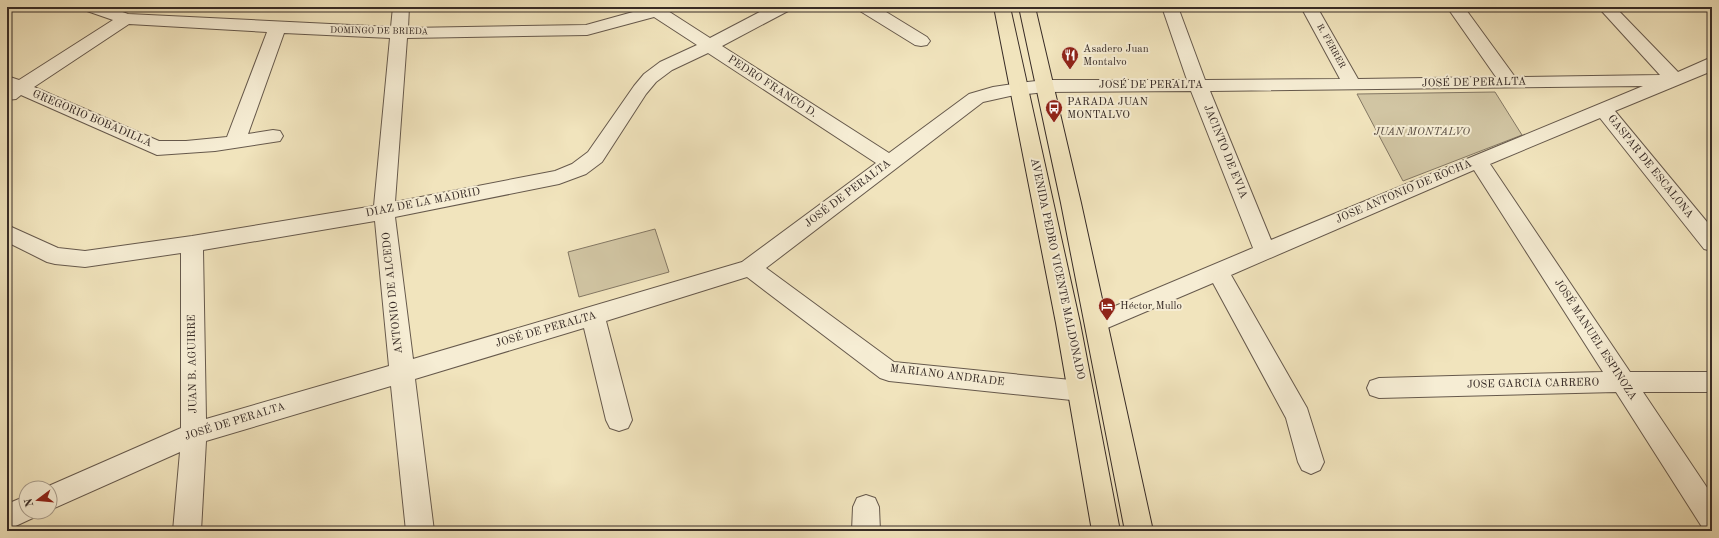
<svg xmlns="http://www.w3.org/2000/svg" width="1719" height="538" font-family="'Old Standard TT',serif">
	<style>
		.green { fill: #d1c5a3; stroke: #847864 }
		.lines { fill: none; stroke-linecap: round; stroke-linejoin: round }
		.minor-casing { stroke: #66594c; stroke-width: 2 }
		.major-casing { stroke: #372b26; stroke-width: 2 }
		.minor { fill: #f6edd4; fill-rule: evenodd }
		.major { fill: #f1e4bd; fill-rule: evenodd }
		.labels { text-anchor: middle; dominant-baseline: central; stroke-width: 4; stroke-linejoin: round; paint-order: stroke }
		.far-street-label { font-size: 9px; fill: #372b26; stroke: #f6edd4 }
		.poi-label { font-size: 11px; fill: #372b26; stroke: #f6edd4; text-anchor: start }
		.street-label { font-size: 11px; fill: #372b26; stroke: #f6edd4 }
		.park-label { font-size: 11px; font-style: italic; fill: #564a3f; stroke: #f6edd4 }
	</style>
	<rect width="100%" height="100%" fill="#f1e4bd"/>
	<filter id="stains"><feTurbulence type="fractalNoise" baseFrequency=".005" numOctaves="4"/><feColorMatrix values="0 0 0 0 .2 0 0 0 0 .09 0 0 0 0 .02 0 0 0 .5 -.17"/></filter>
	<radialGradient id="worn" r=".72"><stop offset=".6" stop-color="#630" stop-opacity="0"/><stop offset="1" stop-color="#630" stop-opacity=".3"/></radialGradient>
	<path class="green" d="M 1495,92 L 1522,135 L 1403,181 L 1357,94 Z
		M 655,229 L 669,272 L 579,297 L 568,252 Z"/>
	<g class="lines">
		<g class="minor-casing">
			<path id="minor" d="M 85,7 L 109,7 L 128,14 L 391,27 L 393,7 L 409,7 L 408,28 L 586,25 L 651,7 L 672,7 L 668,11 L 710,38 L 769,7 L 790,7 L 788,11 L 722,46 L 889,153 L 969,94 L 993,87 L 1019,83 L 1045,80 L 1187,80 L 1162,7 L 1178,7 L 1205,80 L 1340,79 L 1301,7 L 1317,7 L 1358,79 L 1496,77 L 1447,7 L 1464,7 L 1515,77 L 1660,75 L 1598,7 L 1615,7 L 1678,72 L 1712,57 L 1712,70 L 1707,73 L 1615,111 L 1712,228 L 1712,251 L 1704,249 L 1600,118 L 1490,164 L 1630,372 L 1712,372 L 1712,392 L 1643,392 L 1712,495 L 1712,531 L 1702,527 L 1616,392 L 1379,398 L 1370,395 L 1367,388 L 1370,381 L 1379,378 L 1603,372 L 1474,170 L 1231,275 L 1307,408 L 1324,462 L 1320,470 L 1311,474 L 1302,470 L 1298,462 L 1286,418 L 1213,283 L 1105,329 L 1097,332 L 1089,329 L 1085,323 L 1089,317 L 1253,248 L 1191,91 L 1045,92 L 1010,96 L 983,102 L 766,268 L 894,362 L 1081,381 L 1090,384 L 1093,391 L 1090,398 L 1081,401 L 889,381 L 880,378 L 747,277 L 606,321 L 632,420 L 628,428 L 619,431 L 610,428 L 606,420 L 584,328 L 415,379 L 434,531 L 406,531 L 391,386 L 206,441 L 201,531 L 173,531 L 180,452 L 50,510 L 50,488 L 44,488 L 181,428 L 181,253 L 85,267 L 55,264 L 47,262 L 7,242 L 7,225 L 58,248 L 85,251 L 192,236 L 374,206 L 390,38 L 284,33 L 248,134 L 273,130 L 280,131 L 283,136 L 280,141 L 215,151 L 157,155 L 21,95 L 16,99 L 7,100 L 7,76 L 19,80 L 113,20 L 87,11 ZM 654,17 L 697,45 L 660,62 L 644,74 L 634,86 L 588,152 L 572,164 L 555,171 L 395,202 L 407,38 L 587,35 ZM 129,24 L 267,32 L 227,137 L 186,141 L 159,141 L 34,87 ZM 708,53 L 876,163 L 742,262 L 413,359 L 395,217 L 559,184 L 586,174 L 602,162 L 646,94 L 656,82 L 672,70 ZM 1643,86 L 1271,240 L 1210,91 ZM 375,221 L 389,366 L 206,419 L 203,250 Z
				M 858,7 L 878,7 L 927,37 L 930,41 L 927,45 L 921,46 L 915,45 L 860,11 Z
				M 866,495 L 875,498 L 879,507 L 880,531 L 852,531 L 853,507 L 857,498 Z
				M 26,496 L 26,512 L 38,512 L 35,517 L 7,530 L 7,504 Z"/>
		</g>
		<g class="major-casing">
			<path id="major" d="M 994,7 L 1010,7 L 1080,323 L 1120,531 L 1092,531 L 1056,323 Z
				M 1019,7 L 1035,7 L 1081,203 L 1153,531 L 1125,531 L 1061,203 Z"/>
		</g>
		<use href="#minor" class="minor"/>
		<use href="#major" class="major"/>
	</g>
	<defs>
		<g id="restaurant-pin" transform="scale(0.9)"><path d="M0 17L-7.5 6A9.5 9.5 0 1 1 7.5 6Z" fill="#8f2418" stroke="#f6edd4"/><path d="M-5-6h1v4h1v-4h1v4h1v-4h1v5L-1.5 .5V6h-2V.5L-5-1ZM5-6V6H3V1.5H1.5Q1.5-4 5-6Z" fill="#fff"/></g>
		<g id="bus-pin" transform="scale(0.9)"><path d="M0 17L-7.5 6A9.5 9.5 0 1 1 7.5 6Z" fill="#8f2418" stroke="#f6edd4"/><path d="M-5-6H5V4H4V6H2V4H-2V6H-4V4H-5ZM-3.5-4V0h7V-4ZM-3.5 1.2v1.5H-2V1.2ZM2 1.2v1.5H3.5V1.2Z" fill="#fff"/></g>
		<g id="hotel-pin" transform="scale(0.9)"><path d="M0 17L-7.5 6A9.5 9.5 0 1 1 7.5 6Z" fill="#8f2418" stroke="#f6edd4"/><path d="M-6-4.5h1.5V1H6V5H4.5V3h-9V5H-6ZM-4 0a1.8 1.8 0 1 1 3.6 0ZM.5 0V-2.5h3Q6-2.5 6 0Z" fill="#fff"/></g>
	</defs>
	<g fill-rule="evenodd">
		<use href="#restaurant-pin" x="1070" y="55"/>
		<use href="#bus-pin" x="1054" y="108"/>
		<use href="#hotel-pin" x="1107" y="306"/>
	</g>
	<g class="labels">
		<g class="far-street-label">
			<text transform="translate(379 31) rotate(1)">DOMINGO DE BRIEDA</text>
			<text transform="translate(1331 46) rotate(61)">R. FERRER</text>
		</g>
		<g class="poi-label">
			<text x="1083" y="49">Asadero Juan<tspan x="1083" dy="13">Montalvo</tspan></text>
			<text x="1067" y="102">PARADA JUAN<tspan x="1067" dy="13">MONTALVO</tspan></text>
			<text x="1120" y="306">Héctor Mullo</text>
		</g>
		<g class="street-label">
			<text transform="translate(1474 83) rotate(-1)">JOSÉ DE PERALTA</text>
			<text x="1151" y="85">JOSÉ DE PERALTA</text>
			<text transform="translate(772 87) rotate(33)">PEDRO FRANCO D.</text>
			<text transform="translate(92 119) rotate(23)">GREGORIO BOBADILLA</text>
			<text transform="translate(1225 152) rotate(68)">JACINTO DE EVIA</text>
			<text transform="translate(1650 167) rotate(51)">GASPAR DE ESCALONA</text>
			<text transform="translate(1404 192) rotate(-23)">JOSE ANTONIO DE ROCHA</text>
			<text transform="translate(848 194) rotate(-37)">JOSÉ DE PERALTA</text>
			<text transform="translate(423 203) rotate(-11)">DIAZ DE LA MADRID</text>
			<text transform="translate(1057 269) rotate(78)">AVENIDA PEDRO VICENTE MALDONADO</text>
			<text transform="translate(393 293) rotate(-96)">ANTONIO DE ALCEDO</text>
			<text transform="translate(546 330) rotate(-16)">JOSÉ DE PERALTA</text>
			<text transform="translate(1595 340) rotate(57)">JOSÉ MANUEL ESPINOZA</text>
			<text transform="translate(193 364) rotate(-91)">JUAN B. AGUIRRE</text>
			<text transform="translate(947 376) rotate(7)">MARIANO ANDRADE</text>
			<text transform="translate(1533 384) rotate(-1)">JOSE GARCIA CARRERO</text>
			<text transform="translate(235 422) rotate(-17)">JOSÉ DE PERALTA</text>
		</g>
		<g class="park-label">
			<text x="1422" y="132">JUAN MONTALVO</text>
		</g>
	</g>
	<rect width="1719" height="538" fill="none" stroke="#f1e4bd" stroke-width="24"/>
	<rect x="8" y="8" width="1703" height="522" fill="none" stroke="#372b26" stroke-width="2"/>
	<rect x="12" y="12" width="1695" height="514" fill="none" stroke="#372b26"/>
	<g transform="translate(38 500) rotate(254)"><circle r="19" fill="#f6edd4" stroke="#aa9f8e"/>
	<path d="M0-3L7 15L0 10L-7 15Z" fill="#8f2418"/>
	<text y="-6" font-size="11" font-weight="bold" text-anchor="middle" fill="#372b26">N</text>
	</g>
	<rect width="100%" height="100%" filter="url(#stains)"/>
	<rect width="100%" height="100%" fill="url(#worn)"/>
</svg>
